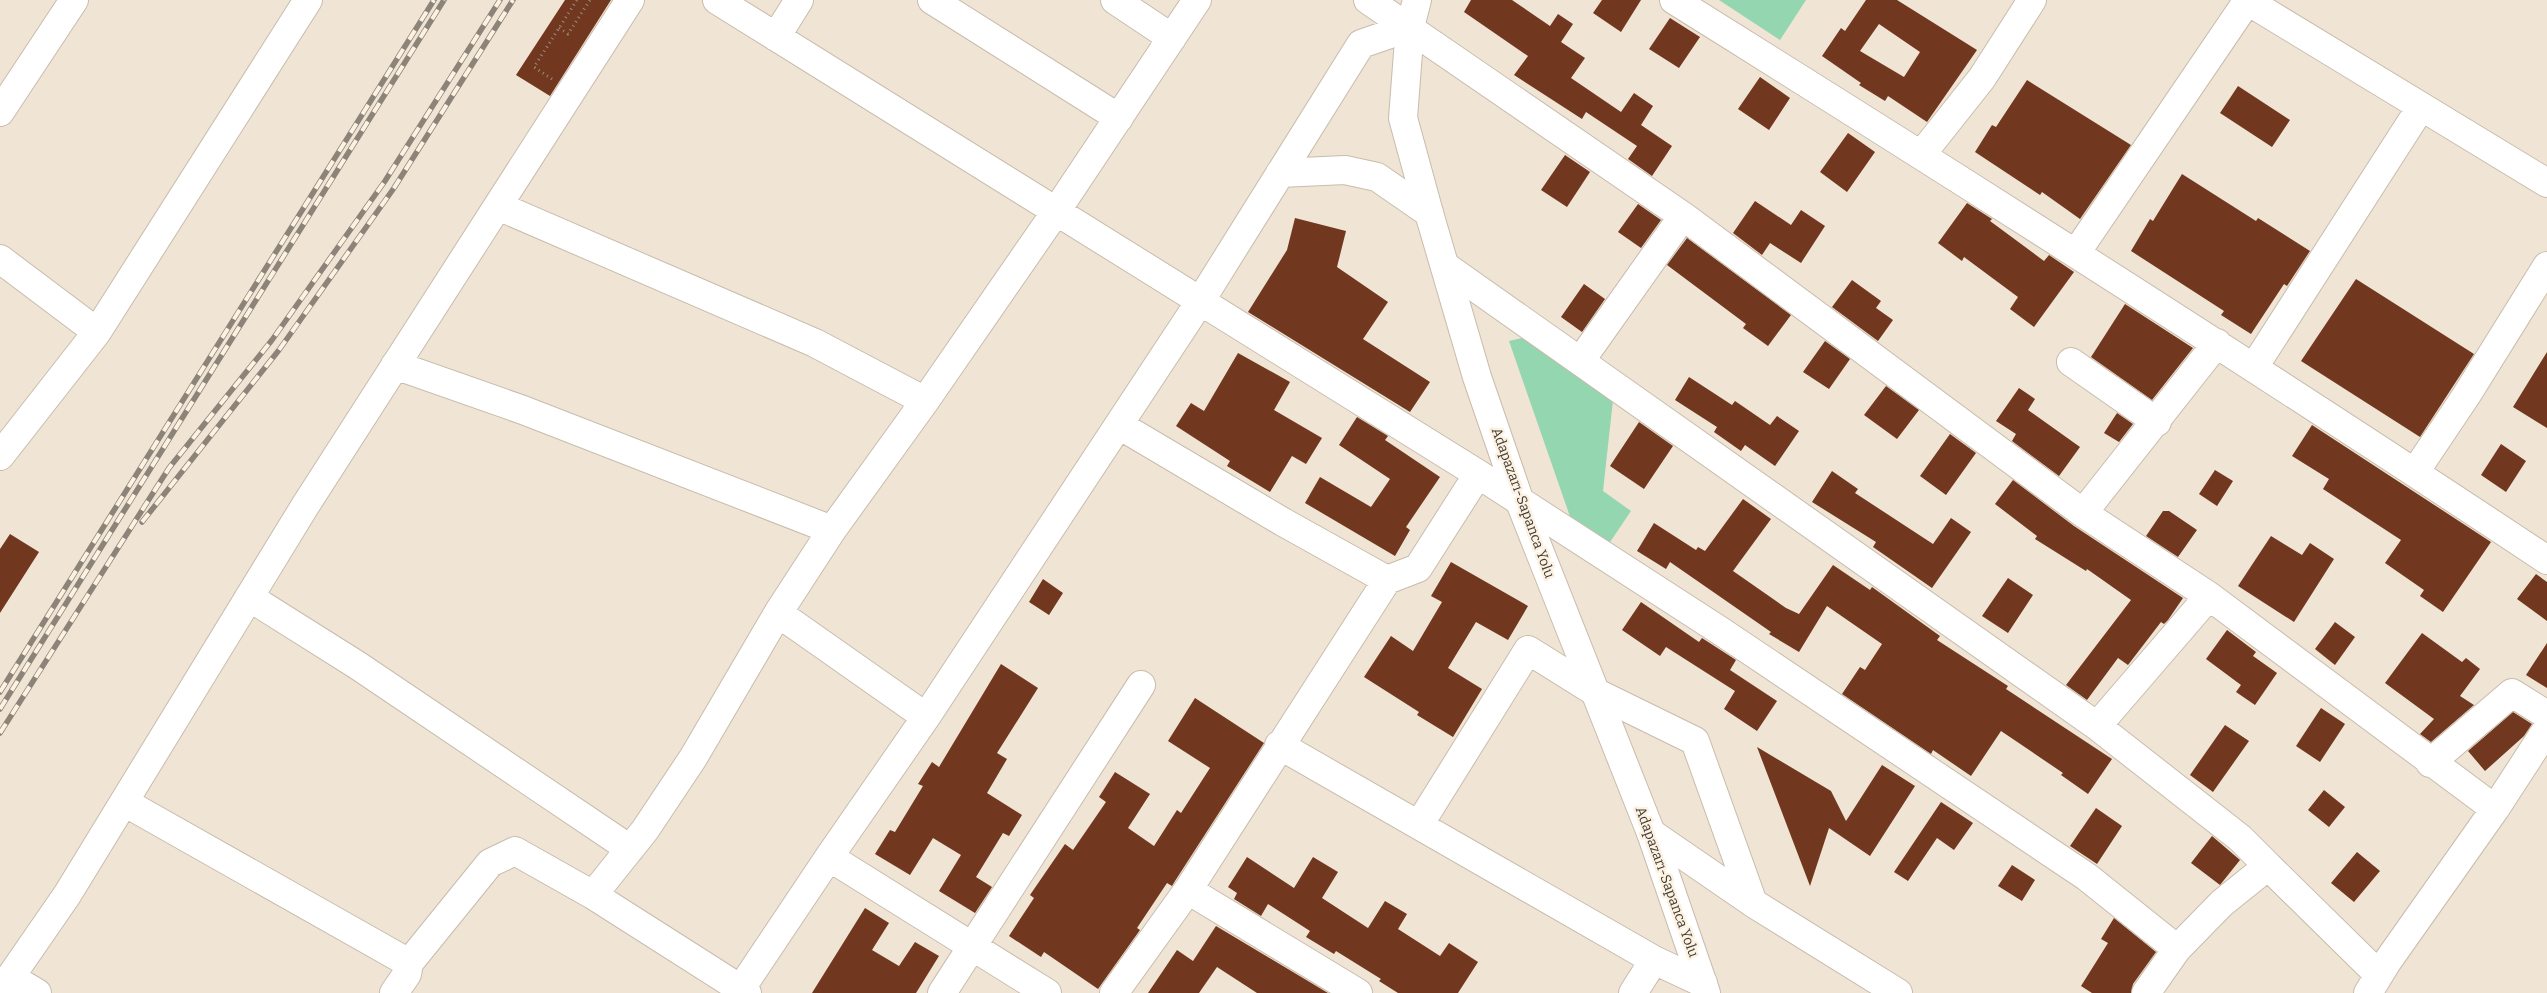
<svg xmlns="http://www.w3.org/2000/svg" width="2547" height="993" font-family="Bitter,serif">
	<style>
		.green { fill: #93d6af }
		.building { fill: #71371f; fill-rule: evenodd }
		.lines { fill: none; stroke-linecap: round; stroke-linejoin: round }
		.minor-casing { stroke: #c8bcac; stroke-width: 30 }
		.major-casing { stroke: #c8bcac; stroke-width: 30 }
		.path { stroke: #989084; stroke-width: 3; stroke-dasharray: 1 4; stroke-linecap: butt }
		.minor { stroke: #fff; stroke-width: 28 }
		.major { stroke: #fff; stroke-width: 28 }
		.rail-casing { stroke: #8c8479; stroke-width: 5.5 }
		.rail { stroke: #fdf1e1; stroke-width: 4; stroke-dasharray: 11; stroke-linecap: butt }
		.labels { text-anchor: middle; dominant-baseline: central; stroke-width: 5; stroke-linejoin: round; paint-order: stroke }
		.street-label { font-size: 14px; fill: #3f3b34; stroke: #fdf1e1 }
	</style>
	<rect width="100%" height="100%" fill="#f0e4d4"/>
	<path class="green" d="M 1719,0 L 1806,0 L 1780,40 Z
		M 1522,338 L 1613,400 L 1603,491 L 1631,511 L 1606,548 L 1574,528 L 1509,341 Z"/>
	<path class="building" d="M 565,0 L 611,0 L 550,96 L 516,75 Z
		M 1471,0 L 1512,0 L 1550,26 L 1558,14 L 1573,24 L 1561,42 L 1585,58 L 1571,78 L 1621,112 L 1634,93 L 1653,106 L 1641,125 L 1672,146 L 1652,176 L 1628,159 L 1637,146 L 1586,112 L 1582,119 L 1514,75 L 1528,56 L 1464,12 Z
		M 1602,0 L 1641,0 L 1621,32 L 1593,13 Z
		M 1866,0 L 1897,0 L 1977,50 L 1927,122 L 1888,96 L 1885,101 L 1859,85 L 1861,83 L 1822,56 L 1841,28 L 1845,31 ZM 1879,24 L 1920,52 L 1904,77 L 1860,51 Z
		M 1670,18 L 1700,37 L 1679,68 L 1649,49 Z
		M 1760,77 L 1790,98 L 1769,130 L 1738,109 Z
		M 2027,80 L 2131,145 L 2080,219 L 2042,192 L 2040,195 L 1975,152 L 1992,125 L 1996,127 Z
		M 2238,86 L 2290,120 L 2272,147 L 2220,113 Z
		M 1848,133 L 1875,152 L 1847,192 L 1820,172 Z
		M 1565,155 L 1590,172 L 1567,207 L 1541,190 Z
		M 2182,174 L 2256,221 L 2258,218 L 2310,251 L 2287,286 L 2284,284 L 2251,334 L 2221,315 L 2224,311 L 2131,251 L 2150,219 L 2153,221 Z
		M 1755,201 L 1791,225 L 1801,210 L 1825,226 L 1801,263 L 1770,243 L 1762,255 L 1733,233 Z
		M 1967,203 L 1992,219 L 1990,221 L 2044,261 L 2049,255 L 2074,272 L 2034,327 L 2010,309 L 2018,297 L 1964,257 L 1962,261 L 1938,243 Z
		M 1638,204 L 1661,220 L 1641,248 L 1618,232 Z
		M 1295,218 L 1346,231 L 1337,267 L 1388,302 L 1363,339 L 1430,382 L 1410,412 L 1248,312 L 1287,250 Z
		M 1687,238 L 1791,315 L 1768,346 L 1743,328 L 1746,324 L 1667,265 Z
		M 2356,279 L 2474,354 L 2420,437 L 2301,361 Z
		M 1852,280 L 1881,301 L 1876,308 L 1893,320 L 1878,341 L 1832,307 Z
		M 1584,284 L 1605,299 L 1582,332 L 1561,317 Z
		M 2125,304 L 2193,348 L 2152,400 L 2091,357 Z
		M 1825,341 L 1850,359 L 1829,389 L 1803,372 Z
		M 2547,352 L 2547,428 L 2513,407 Z
		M 1238,353 L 1290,382 L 1274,410 L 1322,438 L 1306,464 L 1292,456 L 1270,492 L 1227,466 L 1230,461 L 1176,426 L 1191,403 L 1204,411 Z
		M 1689,377 L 1732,405 L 1735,401 L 1770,425 L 1777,416 L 1799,431 L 1775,466 L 1745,445 L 1741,451 L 1714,432 L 1717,427 L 1675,400 Z
		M 1886,386 L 1919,410 L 1897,439 L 1864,415 Z
		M 2019,388 L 2035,399 L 2028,410 L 2080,447 L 2059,476 L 2012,441 L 2016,434 L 1996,421 Z
		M 2117,413 L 2133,424 L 2119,442 L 2104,433 Z
		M 1357,417 L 1388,436 L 1385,440 L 1440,477 L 1406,527 L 1410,530 L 1395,556 L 1305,503 L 1320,477 L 1371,507 L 1390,479 L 1339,445 Z
		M 1639,422 L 1673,446 L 1644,489 L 1610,466 Z
		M 2312,425 L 2491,542 L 2443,612 L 2420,596 L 2424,590 L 2385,563 L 2401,540 L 2323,489 L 2329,479 L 2292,456 Z
		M 1950,434 L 1976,453 L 1946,495 L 1920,476 Z
		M 2501,444 L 2526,461 L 2506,492 L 2481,475 Z
		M 2215,470 L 2233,481 L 2217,506 L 2199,494 Z
		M 1832,471 L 1858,489 L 1855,493 L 1933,544 L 1951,518 L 1971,532 L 1932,588 L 1873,547 L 1876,542 L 1812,502 Z
		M 2013,480 L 2074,526 L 2183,598 L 2168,620 L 2164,624 L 2161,622 L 2128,665 L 2118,658 L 2087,700 L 2066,685 L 2131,600 L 2087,569 L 2086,571 L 2035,539 L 2037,536 L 1995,504 Z
		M 1743,499 L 1771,519 L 1733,571 L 1786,608 L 1799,614 L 1833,565 L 1870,590 L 1872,587 L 1940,636 L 1937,640 L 2008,686 L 2006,689 L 2112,759 L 2088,794 L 2061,775 L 2063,773 L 2001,731 L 1971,776 L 1933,750 L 1931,754 L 1842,694 L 1860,667 L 1865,670 L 1882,644 L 1827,606 L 1799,652 L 1769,634 L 1771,632 L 1670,562 L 1666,569 L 1637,551 L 1654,523 L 1696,550 L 1698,547 L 1705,551 Z
		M 2163,511 L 2169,511 L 2197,530 L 2178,557 L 2146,536 Z
		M 10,534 L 39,552 L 0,613 L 0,549 Z
		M 2271,536 L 2302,555 L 2310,543 L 2334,559 L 2294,622 L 2238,586 Z
		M 1451,562 L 1528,606 L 1508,640 L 1476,622 L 1448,668 L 1482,689 L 1453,737 L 1417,715 L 1419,712 L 1364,677 L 1391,636 L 1413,651 L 1442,602 L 1431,596 Z
		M 2536,574 L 2547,582 L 2547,621 L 2517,599 Z
		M 2008,578 L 2033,595 L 2008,633 L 1982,616 Z
		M 1043,579 L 1063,593 L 1049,615 L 1029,602 Z
		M 1641,602 L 1699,642 L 1702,638 L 1736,660 L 1730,670 L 1777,701 L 1757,731 L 1724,709 L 1735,691 L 1666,647 L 1660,656 L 1622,630 Z
		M 2335,622 L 2355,637 L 2335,665 L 2315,649 Z
		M 2227,630 L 2256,652 L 2253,656 L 2277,673 L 2255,705 L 2236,692 L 2241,685 L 2206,659 Z
		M 2422,633 L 2462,662 L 2466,658 L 2480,669 L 2460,696 L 2474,705 L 2431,742 L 2420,734 L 2434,719 L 2385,683 Z
		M 2547,643 L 2547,688 L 2526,675 Z
		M 1001,664 L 1038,688 L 997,753 L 1007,759 L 987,793 L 1022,815 L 1009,836 L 1003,833 L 976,877 L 992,887 L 975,913 L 939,891 L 961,855 L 933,838 L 910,875 L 875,854 L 890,830 L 895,832 L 923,786 L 918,784 L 932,762 L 939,767 Z
		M 1195,698 L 1264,743 L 1175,881 L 1172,886 L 1167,883 L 1137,928 L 1140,930 L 1098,989 L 1044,952 L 1041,957 L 1009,936 L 1034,898 L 1030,895 L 1065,844 L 1073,850 L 1106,802 L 1099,797 L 1115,772 L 1150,794 L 1128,828 L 1154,846 L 1177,810 L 1181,813 L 1210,768 L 1168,741 Z
		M 2321,708 L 2345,724 L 2320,762 L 2296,746 Z
		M 2513,712 L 2532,724 L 2524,736 L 2485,771 L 2468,751 Z
		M 2225,725 L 2249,741 L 2213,792 L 2190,775 Z
		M 1757,747 L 1831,791 L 1846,821 L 1882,765 L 1915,786 L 1870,856 L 1829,828 L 1810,886 Z
		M 2324,790 L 2345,807 L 2329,827 L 2308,810 Z
		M 1941,802 L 1973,823 L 1954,850 L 1937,838 L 1908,881 L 1894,872 Z
		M 2096,808 L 2122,826 L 2097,864 L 2070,846 Z
		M 2212,836 L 2240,860 L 2220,885 L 2191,863 Z
		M 2357,852 L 2380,871 L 2354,902 L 2331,883 Z
		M 1247,857 L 1294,888 L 1313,857 L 1338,872 L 1322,898 L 1368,928 L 1385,901 L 1407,914 L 1398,929 L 1440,956 L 1449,943 L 1478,962 L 1458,993 L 1398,993 L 1379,981 L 1381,979 L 1336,951 L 1334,954 L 1306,937 L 1310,931 L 1268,904 L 1261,916 L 1234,899 L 1237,893 L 1228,887 Z
		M 2012,865 L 2035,880 L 2022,901 L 1998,886 Z
		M 865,908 L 889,923 L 872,950 L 899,966 L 915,942 L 939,956 L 916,993 L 812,993 Z
		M 2114,918 L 2156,952 L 2133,984 L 2131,993 L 2092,993 L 2081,986 L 2108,943 L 2101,939 Z
		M 1216,926 L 1328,993 L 1257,993 L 1217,967 L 1199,993 L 1148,993 L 1177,950 L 1193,961 Z"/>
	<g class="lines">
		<g class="minor-casing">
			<path id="minor" d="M 717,0 L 1478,474 L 1719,630 L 2087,877 L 2177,949 L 2146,993
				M 932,0 L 1119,118
				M 1115,0 L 1172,38
				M 1368,0 L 1683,216 L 2083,513 L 2209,596 L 2495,809 L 2387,962 L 2368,993
				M 1674,0 C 1967,183 2259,369 2547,560
				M 2246,0 L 2547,183
				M 776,37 L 799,0
				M 0,112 L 74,0
				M 1921,155 L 1982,78 L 2032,0
				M 1280,173 L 1345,170 L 1377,177 L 1429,213
				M 498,206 L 815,343 L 925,401
				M 2076,253 L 2248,0
				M 0,259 L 97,332
				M 1445,266 L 2097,726 L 2240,838 L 2268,866 L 2222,903 L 2177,949
				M 1581,360 L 1683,216
				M 2071,362 L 2157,422
				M 395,365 L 523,410 L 832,530
				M 2254,367 L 2421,107
				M 1119,425 L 1283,522 L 1387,580 L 1418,568 L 1478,474
				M 0,456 L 97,332 L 308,0
				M 2415,472 L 2466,396 L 2547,266
				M 2083,513 L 2217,343
				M 249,597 L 357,665 L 630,849
				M 778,613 L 926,717
				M 2097,726 L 2209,596
				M 1279,745 L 1654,960 L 1703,983
				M 2430,763 L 2512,693 L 2547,715
				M 124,802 L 409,963
				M 2495,809 L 2547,729
				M 1419,825 L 1528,650 L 1597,693 L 1695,741 L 1753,903
				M 1651,833 L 1753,903 L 1898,993
				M 2268,866 L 2379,975
				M 1188,890 L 1358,993
				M 593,895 L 645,830 L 693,758 L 778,613 L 832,530 L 925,401 L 1057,210 L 1197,0
				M 10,977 L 37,993
				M 0,992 L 67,895 L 305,506 L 630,0
				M 394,993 L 407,974 L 409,963 L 490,863 L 515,851 L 593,895 L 747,993
				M 738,993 L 829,857
				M 942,993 L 1141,685
				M 1047,993 L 829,857 L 926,717 L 1201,300 L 1361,44 L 1410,27
				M 1114,993 L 1188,890 L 1387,580
				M 1633,993 L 1654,960"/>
		</g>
		<g class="major-casing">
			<path id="major" d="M 1417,0 L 1410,27 L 1403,118 L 1429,213 L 1477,377 L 1520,502 L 1651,833 L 1706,993"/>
		</g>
		<path class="path" d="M 559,28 L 568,34 L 590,0
			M 552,79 L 534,67 L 577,0"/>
		<use href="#minor" class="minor"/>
		<use href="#major" class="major"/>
		<g class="rail-casing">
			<path id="rail" d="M 142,522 L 279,350 L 394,188 L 513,0
				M 0,692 L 434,0
				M 0,709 L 444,0
				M 0,733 L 169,468 L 272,340 L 385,181 L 500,0"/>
		</g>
		<use href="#rail" class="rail"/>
	</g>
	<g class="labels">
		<g class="street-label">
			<text transform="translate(1523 503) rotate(70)">Adapazarı-Sapanca Yolu</text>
			<text transform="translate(1667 882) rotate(70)">Adapazarı-Sapanca Yolu</text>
		</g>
	</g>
</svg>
